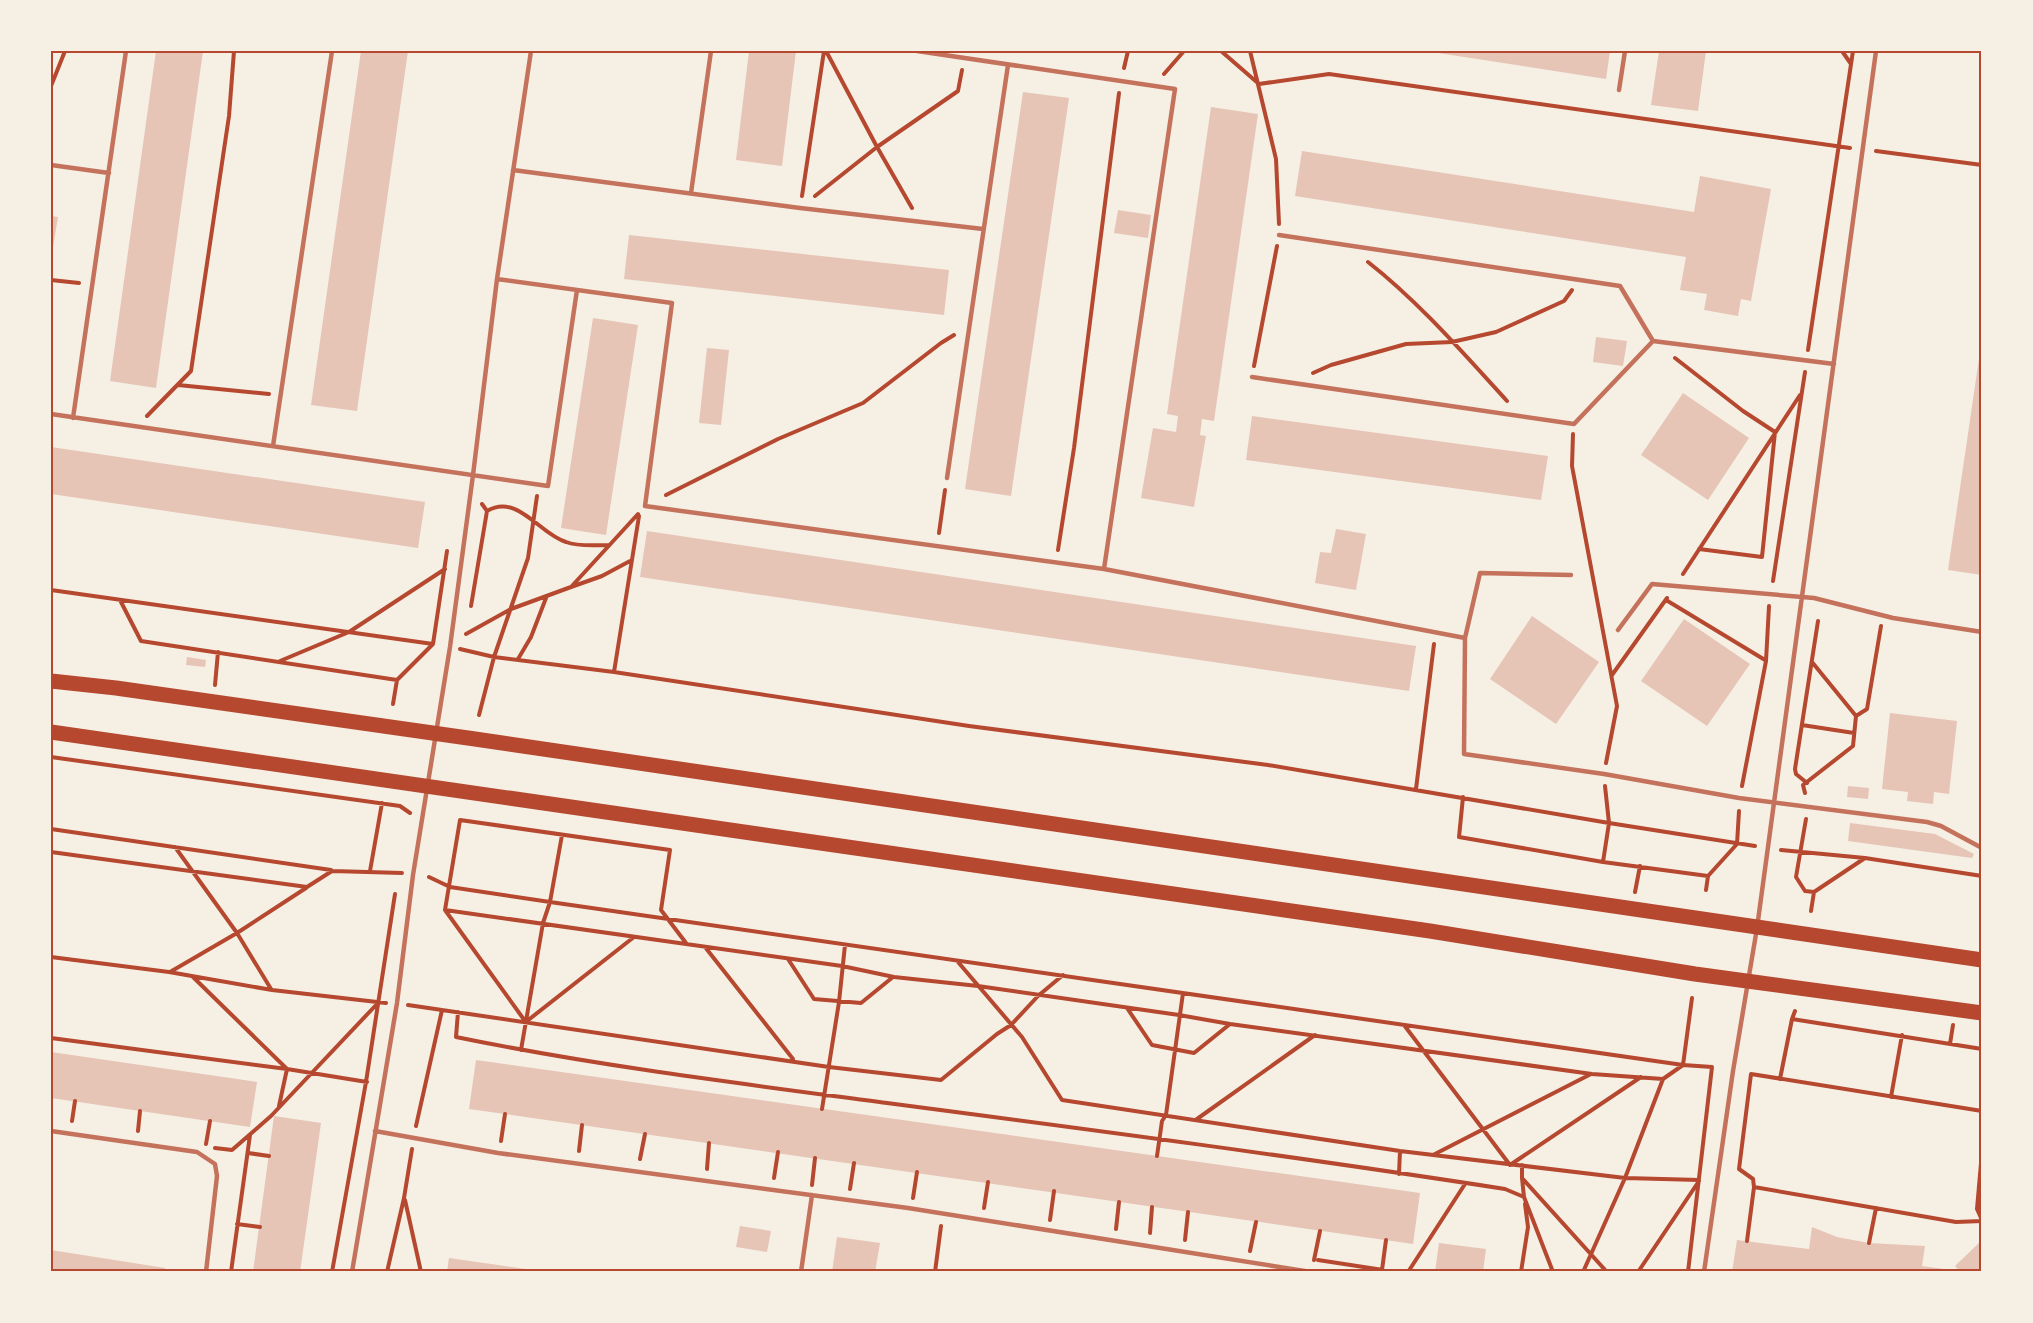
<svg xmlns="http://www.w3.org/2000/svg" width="2033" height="1323" font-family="Georgia,serif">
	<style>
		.building { fill: #e6c5b7 }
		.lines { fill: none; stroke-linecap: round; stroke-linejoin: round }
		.path { stroke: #b5482f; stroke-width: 4 }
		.service { stroke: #c5725c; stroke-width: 4.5 }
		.primary { stroke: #b5482f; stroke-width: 15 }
		.neatline { fill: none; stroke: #b5482f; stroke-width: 2 }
	</style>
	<rect width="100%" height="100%" fill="#f6efe4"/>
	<path class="building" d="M 156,51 L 203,51 L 156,388 L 110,381 Z
		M 361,51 L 408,51 L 357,411 L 311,405 Z
		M 749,51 L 796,51 L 782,166 L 736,160 Z
		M 1425,51 L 1610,51 L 1606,79 Z
		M 1659,51 L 1706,51 L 1698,111 L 1651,105 Z
		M 1023,92 L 1069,98 L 1011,496 L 965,489 Z
		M 1211,107 L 1258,114 L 1214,421 L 1202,419 L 1200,435 L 1206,436 L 1194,507 L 1141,498 L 1153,428 L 1176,432 L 1178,416 L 1167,414 Z
		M 1302,151 L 1694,212 L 1700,176 L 1771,189 L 1751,301 L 1741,299 L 1738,316 L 1704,310 L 1707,294 L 1680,290 L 1686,257 L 1295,196 Z
		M 1118,210 L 1151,215 L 1148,238 L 1114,233 Z
		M 51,216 L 58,217 L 52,253 L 51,253 Z
		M 629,235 L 949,270 L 944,315 L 624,279 Z
		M 593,318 L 638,325 L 606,535 L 561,528 Z
		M 1596,337 L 1627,341 L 1623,366 L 1593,362 Z
		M 1981,345 L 1982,346 L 1982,575 L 1948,570 Z
		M 707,348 L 729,350 L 721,425 L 699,423 Z
		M 1683,393 L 1749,438 L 1708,500 L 1641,455 Z
		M 1252,416 L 1548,456 L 1541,500 L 1246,460 Z
		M 51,447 L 425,502 L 418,548 L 51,494 Z
		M 1336,529 L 1366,534 L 1356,590 L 1315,583 L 1320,552 L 1331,553 Z
		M 647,531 L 1416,646 L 1409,691 L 640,577 Z
		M 1532,616 L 1599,662 L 1556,724 L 1490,679 Z
		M 1684,619 L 1750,664 L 1707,726 L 1641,681 Z
		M 187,657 L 206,660 L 205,667 L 186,665 Z
		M 1890,713 L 1957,721 L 1949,794 L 1934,792 L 1933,804 L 1907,801 L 1908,792 L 1882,789 Z
		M 1848,786 L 1869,788 L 1868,799 L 1847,797 Z
		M 1850,823 L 1935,834 L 1974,854 L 1972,858 L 1848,841 Z
		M 51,1052 L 257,1082 L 250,1127 L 51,1098 Z
		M 476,1060 L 1420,1193 L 1413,1244 L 469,1109 Z
		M 274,1116 L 321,1123 L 300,1272 L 253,1272 Z
		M 740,1226 L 771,1231 L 767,1252 L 736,1247 Z
		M 1812,1227 L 1837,1237 L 1869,1243 L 1925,1246 L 1922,1266 L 1944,1269 L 1943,1272 L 1732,1272 L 1737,1240 L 1809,1249 Z
		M 837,1237 L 880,1243 L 875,1272 L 832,1272 Z
		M 1982,1240 L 1982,1272 L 1960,1272 L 1955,1266 Z
		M 1439,1243 L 1486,1249 L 1483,1272 L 1435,1272 Z
		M 51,1250 L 165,1268 L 164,1272 L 51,1272 Z
		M 449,1258 L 540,1271 L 540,1272 L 447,1272 Z"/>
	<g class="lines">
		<path class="path" d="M 826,51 L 877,147 L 912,208
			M 1221,51 L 1259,84 L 1329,74 L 1850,148
			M 1250,51 L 1276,159 L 1279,224
			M 1842,51 L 1851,64
			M 1124,68 L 1128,51
			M 1164,74 L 1184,51
			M 51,86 L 65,51
			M 1876,151 L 1982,165
			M 802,196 L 824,51
			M 815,196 L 877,147 L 958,91 L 962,70
			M 1368,262 C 1419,302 1463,353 1507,401
			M 51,280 L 79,283
			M 1808,350 L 1853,51
			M 1675,358 L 1743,411 L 1775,432 L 1762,557 L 1699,549
			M 1254,366 L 1277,246
			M 1313,373 L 1331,365 L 1406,344 L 1452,342 L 1496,332 L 1564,301 L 1572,290
			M 178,385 L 269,394
			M 147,416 L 191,371 L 229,116 L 234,51
			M 1573,434 L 1572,466 L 1617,706 L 1606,763
			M 666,495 L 778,439 L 863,403 L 941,343 L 954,335
			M 482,504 L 487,511 C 518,493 539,534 566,542 C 579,547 596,545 609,545
			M 939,533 L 945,490
			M 1058,550 L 1074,448 L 1119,93
			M 1683,574 L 1800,395
			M 1773,581 L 1805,372
			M 571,587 L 602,576 L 630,561
			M 51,590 L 433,644
			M 120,600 L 141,641 L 397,680
			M 1666,600 L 1765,660
			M 471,606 L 487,511
			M 466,634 L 511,609 L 571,587 L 638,514
			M 460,649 L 494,657 L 614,672 L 969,726 L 1268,765 L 1609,823 L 1755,846
			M 518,659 L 531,637 L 546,598
			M 280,661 L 349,632 L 445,569
			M 1812,662 L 1856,716
			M 614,672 L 639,516
			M 1612,675 L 1667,598
			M 215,685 L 218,652
			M 393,704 L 397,680 L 433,644 L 447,551
			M 479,715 L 494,657 L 528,558 L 537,496
			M 1802,725 L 1854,733
			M 51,757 L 400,806 L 410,813
			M 1807,783 L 1796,774 L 1795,769 L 1818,621
			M 1605,786 L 1609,823 L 1603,862 L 1708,876
			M 1742,786 L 1766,661 L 1769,606
			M 1416,789 L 1434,644
			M 1805,793 L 1803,785 L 1853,746 L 1856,716 L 1867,709 L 1881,626
			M 1463,797 L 1459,837 L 1603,862
			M 1806,819 L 1796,877 L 1805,891 L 1814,892 L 1865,858
			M 51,829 L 331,870
			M 175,847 L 237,933 L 271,989
			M 1781,850 L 1865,858 L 1982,876
			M 51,852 L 307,887 L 332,871 L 402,873
			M 370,871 L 382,803
			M 429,877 L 450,887 L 550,902 L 1683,1065 L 1712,1067 L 1688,1272
			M 1706,890 L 1708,876 L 1737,844 L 1739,811
			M 1635,892 L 1640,866
			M 445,910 L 842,966 L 894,977 L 978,986 L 1179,1015 L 1230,1024 L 1592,1074 L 1663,1079 L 1683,1065 L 1692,998
			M 1811,911 L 1814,892
			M 705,947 L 793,1059
			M 51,957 L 169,972 L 272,990 L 386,1003
			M 788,959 L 814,999 L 861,1003 L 893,977
			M 958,962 L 1022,1037 L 1062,1100 L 1400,1151 L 1625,1178 L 1699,1180
			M 170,972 L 237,933 L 306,888
			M 193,977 L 286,1068
			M 408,1005 L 829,1067 L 941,1080 L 997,1034 L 1011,1025 L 1038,996 L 1063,975
			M 1127,1008 L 1152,1045 L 1194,1053 L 1230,1024
			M 458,1012 L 456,1037 C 597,1066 744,1084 887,1103 C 1093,1130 1299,1157 1505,1189 L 1524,1197 L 1553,1272
			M 1792,1019 L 1795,1011
			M 525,1021 L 445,910 L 460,820 L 670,850 L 661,910 L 686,943
			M 527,1021 L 634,937
			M 1404,1025 L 1510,1165 L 1641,1077
			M 51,1038 L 287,1069
			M 1950,1044 L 1953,1025
			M 521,1050 L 543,923 L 550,902 L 562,835
			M 1780,1079 L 1792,1019 L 1982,1049
			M 1891,1097 L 1902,1035
			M 279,1106 L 287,1069 L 367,1082
			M 822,1109 L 839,1002 L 845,945
			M 1197,1119 L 1315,1035
			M 72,1121 L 75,1101
			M 416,1126 L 442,1010
			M 138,1131 L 140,1111
			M 501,1141 L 505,1114
			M 206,1144 L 210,1121
			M 215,1148 L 232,1150 L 271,1116 L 377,1004
			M 579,1151 L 582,1125
			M 1982,1152 L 1977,1209 L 1982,1220
			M 248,1153 L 269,1156
			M 1433,1155 L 1591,1074
			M 1157,1156 L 1162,1121 L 1166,1115 L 1183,993
			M 640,1159 L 645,1134
			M 707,1169 L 709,1143
			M 1399,1174 L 1400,1151
			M 774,1178 L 778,1152
			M 1522,1178 L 1522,1165
			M 812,1185 L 815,1158
			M 1754,1187 L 1753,1179 L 1739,1169 L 1751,1074 L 1982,1111
			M 850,1189 L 854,1163
			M 1524,1197 L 1522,1178 L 1607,1272
			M 913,1198 L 917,1172
			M 405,1200 L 421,1272
			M 984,1208 L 988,1182
			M 1050,1220 L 1054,1191
			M 237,1224 L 260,1227
			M 1116,1229 L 1119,1202
			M 1150,1233 L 1152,1207
			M 1185,1240 L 1188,1212
			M 1747,1241 L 1754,1187 L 1956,1222 L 1982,1221
			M 1869,1243 L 1876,1208
			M 1250,1251 L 1256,1222
			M 1314,1260 L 1320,1231
			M 1318,1260 L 1396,1272
			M 1382,1270 L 1386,1240
			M 231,1272 L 250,1135
			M 332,1272 L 366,1082 L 395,894
			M 387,1272 L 404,1198 L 412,1149
			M 935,1272 L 941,1226
			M 1408,1272 L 1465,1184
			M 1521,1272 L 1528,1227 L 1525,1204
			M 1583,1272 L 1625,1178 L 1663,1079
			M 1638,1272 L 1699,1181"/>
		<path class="service" d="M 917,51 L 1175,89 L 1104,569
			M 1619,90 L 1625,51
			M 51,165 L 109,173
			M 513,170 L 800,208 L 983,229
			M 691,193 L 711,51
			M 1279,235 L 1620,286 L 1653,341
			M 497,279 L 672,303 L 645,506 L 1104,569 L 1465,638
			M 1653,341 L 1834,364
			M 1252,377 L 1574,424 L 1653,341
			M 51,414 L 548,486 L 577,290
			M 73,418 L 126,51
			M 273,446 L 332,51
			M 947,478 L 1008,65
			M 1571,575 L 1480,573 L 1465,638 L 1464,754 L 1604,774 L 1739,798 L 1927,822 L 1941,826 L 1982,848
			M 1618,630 L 1652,584 L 1814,598 L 1893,618 L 1982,632
			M 51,1131 L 197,1152 L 215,1164 L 217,1176 L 206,1272
			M 375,1131 L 498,1153 L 908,1208 L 1311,1272
			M 352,1272 L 397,1003 L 413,875 L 450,647 L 473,475 L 497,279 L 531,51
			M 801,1272 L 812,1195
			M 1704,1272 L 1733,1071 L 1757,928 L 1876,51"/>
		<path class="primary" d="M 51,681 L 116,688 L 475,739 L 1982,960
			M 51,732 L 1430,931 L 1695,974 L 1982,1013"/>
	</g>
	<rect width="2033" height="1323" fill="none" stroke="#f6efe4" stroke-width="105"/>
	<rect x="52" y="52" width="1928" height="1218" class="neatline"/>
</svg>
